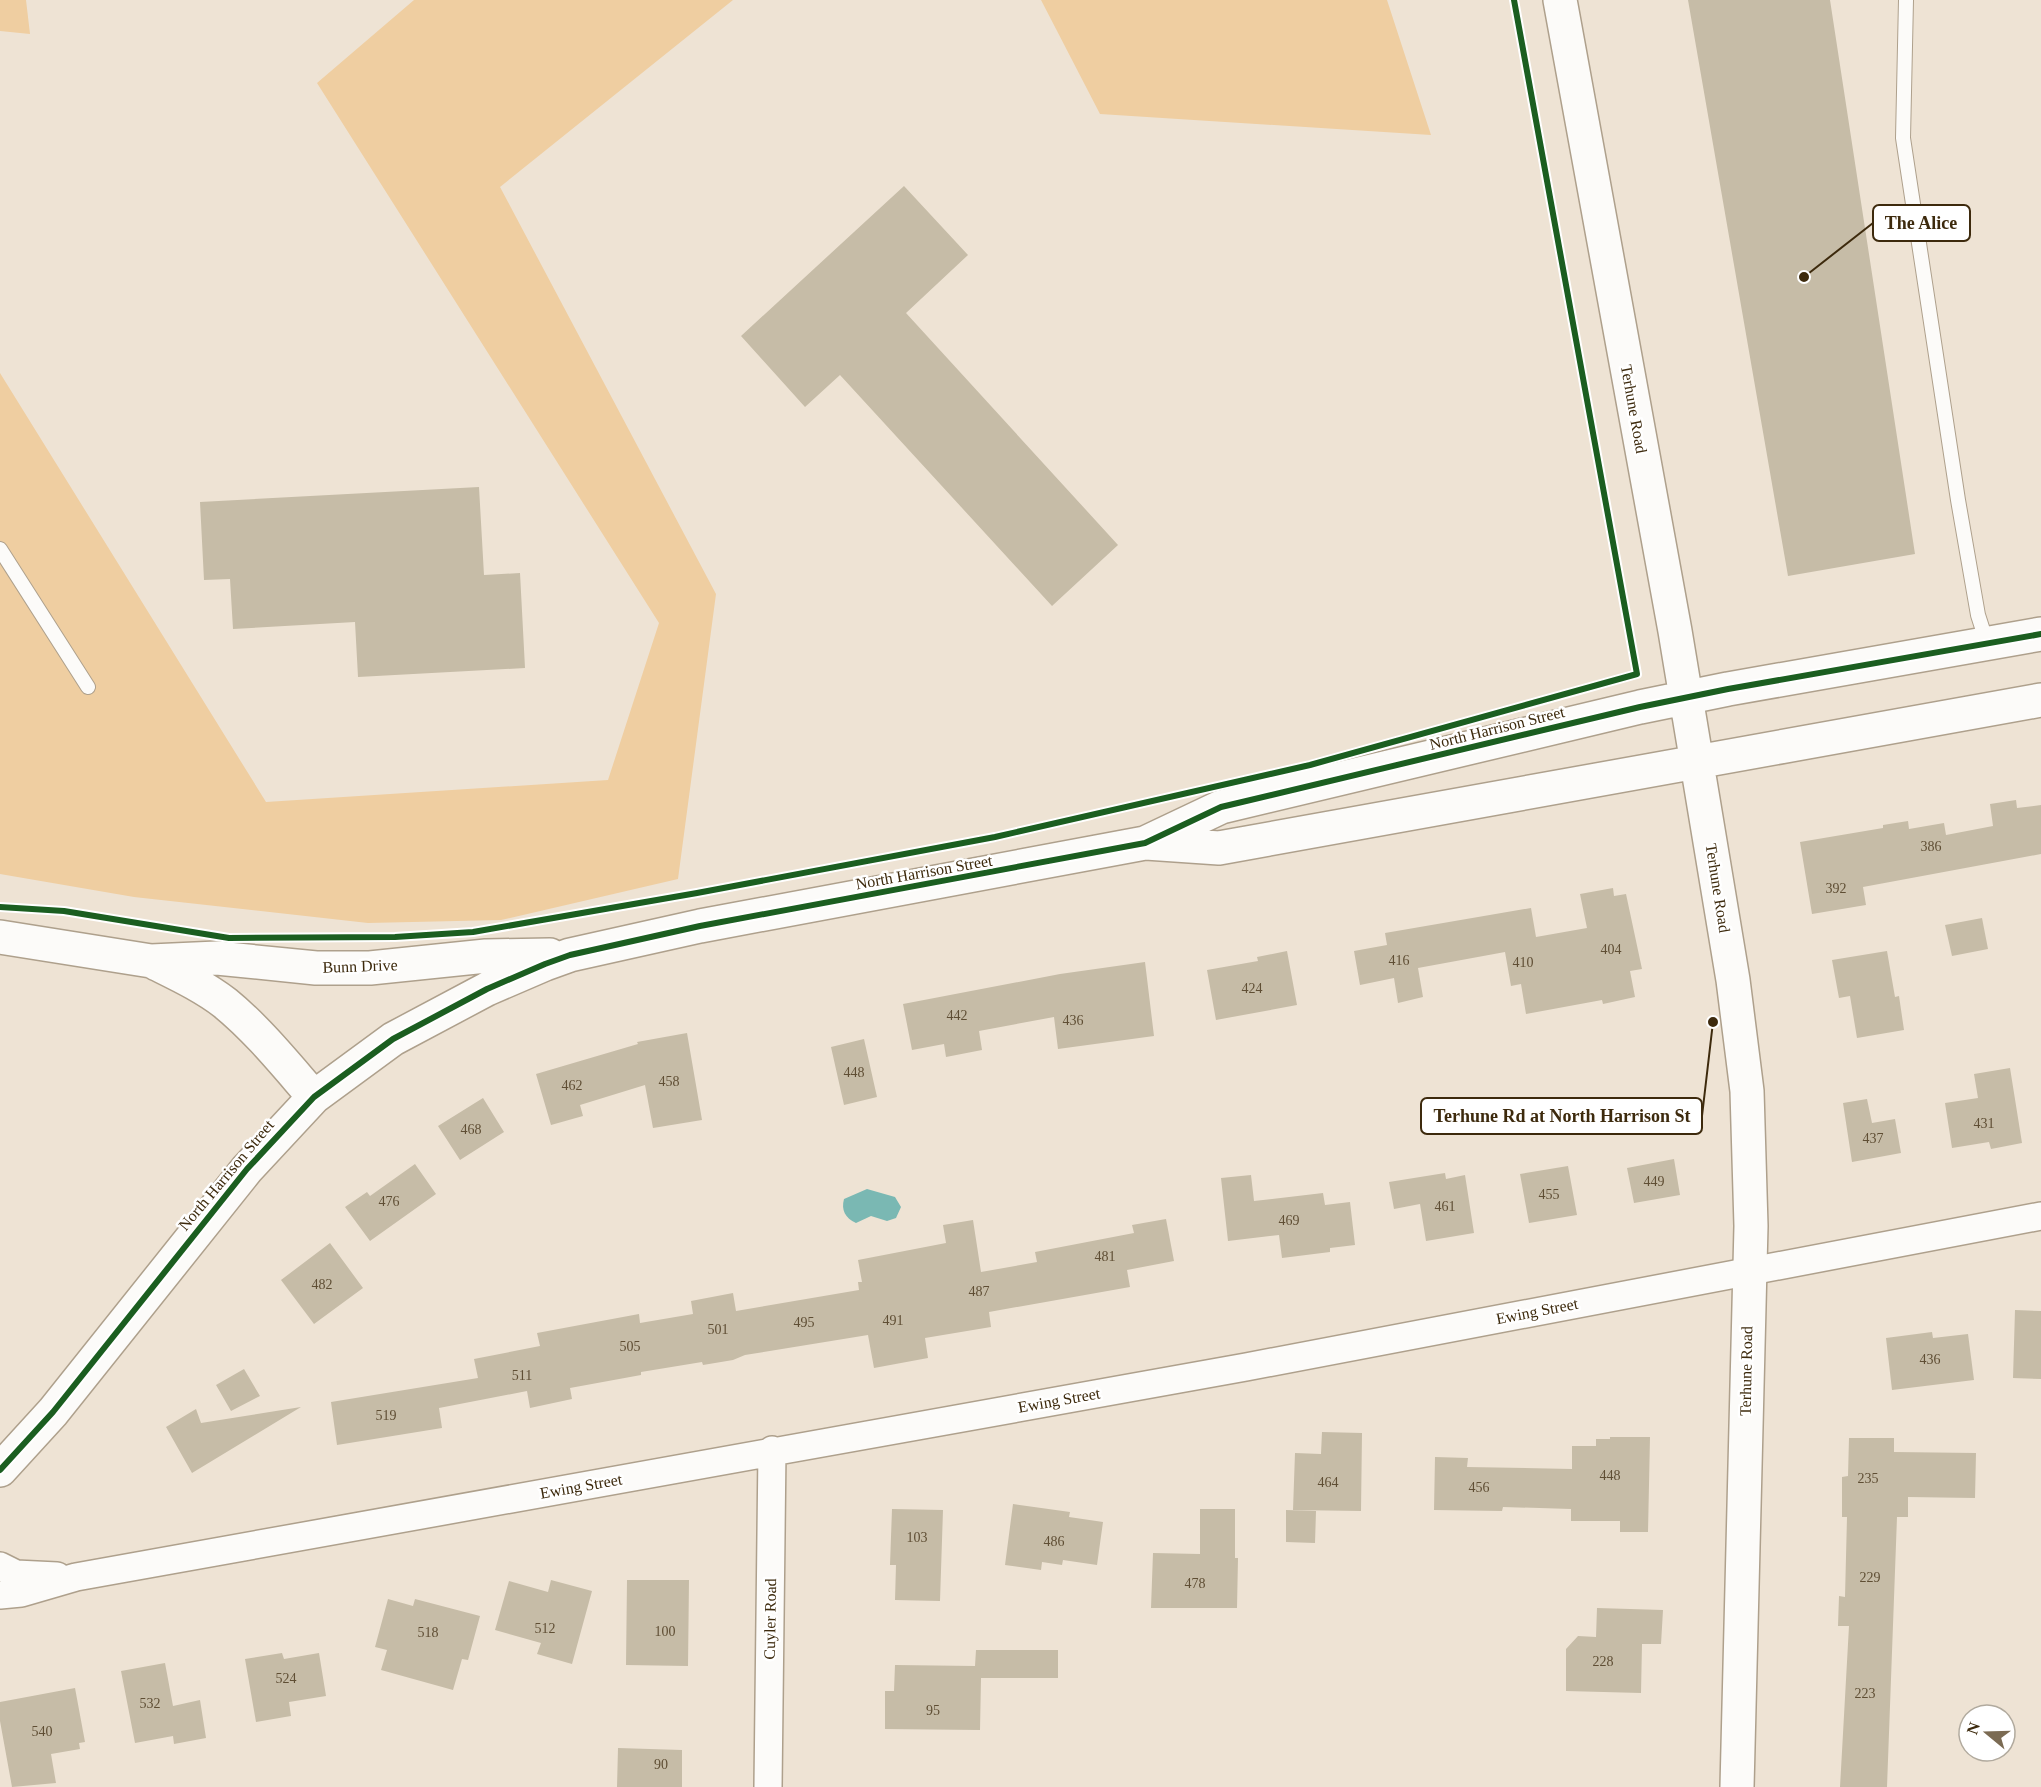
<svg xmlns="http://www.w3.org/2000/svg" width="2041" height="1787" font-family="'Times New Roman',serif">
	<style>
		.green { fill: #efcea1 }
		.water { fill: #7ab8b3 }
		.building { fill: #c6bca7 }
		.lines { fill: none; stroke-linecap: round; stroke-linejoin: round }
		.lane-casing { stroke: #aea08c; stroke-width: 16 }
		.street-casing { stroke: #aea08c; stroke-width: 30 }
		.secondary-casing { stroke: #aea08c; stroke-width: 36 }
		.lane { stroke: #fcfbf9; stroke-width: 14 }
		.street { stroke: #fcfbf9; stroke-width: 27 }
		.secondary { stroke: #fcfbf9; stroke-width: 33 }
		.cycleway-casing { stroke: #fff; stroke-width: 10 }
		.cycleway { stroke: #1b5e20; stroke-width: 6 }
		.labels { text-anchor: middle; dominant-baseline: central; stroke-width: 5; stroke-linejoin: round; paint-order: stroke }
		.number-label { font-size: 14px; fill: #5f4e34 }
		.street-label { font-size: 16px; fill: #3d2a0d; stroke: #fff }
		.leader { fill: none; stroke: #3d2a0d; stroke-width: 2 }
		.callout-dot { fill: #3d2a0d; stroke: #fff; stroke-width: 2 }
		.callout { fill: #fff; stroke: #3d2a0d; stroke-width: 2 }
		.callout-label { font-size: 18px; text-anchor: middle; font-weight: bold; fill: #3d2a0d }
	</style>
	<rect width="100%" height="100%" fill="#eee3d4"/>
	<path class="green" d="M 0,0 L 26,0 L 30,34 L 0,31 Z
		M 414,0 L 733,0 L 500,187 L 716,594 L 678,879 L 501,920 L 368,923 L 134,897 L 0,874 L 0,373 L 266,802 L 608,780 L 659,623 L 317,83 Z
		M 1041,0 L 1387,0 L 1431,135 L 1100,114 Z"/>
	<path class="water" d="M 867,1189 L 895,1197 L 901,1207 L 896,1218 L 887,1221 L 871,1216 L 856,1223 C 845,1218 841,1210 844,1199 Z"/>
	<path class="building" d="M 1688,0 L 1830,0 L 1915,554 L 1788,576 Z
		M 904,186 L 968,255 L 906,313 L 1118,545 L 1052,606 L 840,375 L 805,407 L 741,336 Z
		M 479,487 L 484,575 L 520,573 L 525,668 L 358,677 L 355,622 L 233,629 L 230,579 L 204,580 L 200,502 Z
		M 2016,800 L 2017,808 L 2041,805 L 2041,854 L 1863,887 L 1866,905 L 1812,914 L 1800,842 L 1883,828 L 1883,825 L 1908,821 L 1909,829 L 1944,823 L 1946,835 L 1993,826 L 1990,804 Z
		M 1613,888 L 1614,896 L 1626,894 L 1642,969 L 1630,971 L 1635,997 L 1603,1004 L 1602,1000 L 1526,1014 L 1521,984 L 1511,986 L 1505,952 L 1418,968 L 1423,997 L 1398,1003 L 1394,978 L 1360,985 L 1354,951 L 1387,945 L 1385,933 L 1531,908 L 1536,937 L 1587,928 L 1580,894 Z
		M 1982,918 L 1988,949 L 1952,956 L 1945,925 Z
		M 1287,951 L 1297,1005 L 1216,1020 L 1207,970 L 1258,961 L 1257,957 Z
		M 1887,951 L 1895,997 L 1899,996 L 1904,1030 L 1857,1038 L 1850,996 L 1839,998 L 1832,960 Z
		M 1145,962 L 1154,1036 L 1058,1049 L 1054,1017 L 979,1031 L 982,1050 L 946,1057 L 944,1044 L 912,1050 L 903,1004 L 1060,974 Z
		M 687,1033 L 702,1120 L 653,1128 L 645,1085 L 580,1105 L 583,1116 L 551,1125 L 536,1074 L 638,1044 L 637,1042 Z
		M 864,1039 L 877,1097 L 844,1105 L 831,1047 Z
		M 2010,1068 L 2022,1143 L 1991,1149 L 1989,1142 L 1952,1148 L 1945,1103 L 1978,1098 L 1974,1074 Z
		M 483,1098 L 504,1132 L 460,1160 L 438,1126 Z
		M 1867,1099 L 1872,1123 L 1895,1119 L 1901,1153 L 1852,1162 L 1843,1103 Z
		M 1674,1159 L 1680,1195 L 1634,1203 L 1627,1168 Z
		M 415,1164 L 436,1194 L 370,1241 L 345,1207 L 367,1192 L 370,1196 Z
		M 1568,1166 L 1577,1215 L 1529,1223 L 1520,1174 Z
		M 1445,1173 L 1446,1179 L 1465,1175 L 1474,1233 L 1426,1241 L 1420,1204 L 1394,1209 L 1389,1182 Z
		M 1251,1175 L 1254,1201 L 1323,1193 L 1325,1205 L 1350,1202 L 1355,1245 L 1330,1248 L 1330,1252 L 1282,1258 L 1279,1235 L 1228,1241 L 1221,1178 Z
		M 1166,1219 L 1174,1261 L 1127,1270 L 1130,1287 L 989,1312 L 991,1327 L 925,1338 L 928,1358 L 874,1368 L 868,1335 L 745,1355 L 733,1360 L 703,1365 L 702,1362 L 641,1372 L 641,1375 L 570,1388 L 572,1399 L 530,1408 L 527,1391 L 439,1408 L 442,1428 L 337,1445 L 331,1402 L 478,1378 L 474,1359 L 540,1346 L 537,1333 L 639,1314 L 640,1323 L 693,1314 L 691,1301 L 733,1293 L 736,1311 L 859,1290 L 858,1282 L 862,1282 L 858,1260 L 946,1243 L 943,1225 L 973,1220 L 981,1272 L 1037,1262 L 1035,1252 L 1134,1233 L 1132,1225 Z
		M 330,1243 L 363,1288 L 314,1324 L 281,1280 Z
		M 2015,1310 L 2041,1311 L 2041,1379 L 2013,1378 Z
		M 1932,1332 L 1933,1338 L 1968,1334 L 1974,1380 L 1892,1390 L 1886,1338 Z
		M 244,1369 L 260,1396 L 231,1411 L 216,1385 Z
		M 301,1407 L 192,1473 L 166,1427 L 196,1409 L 201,1423 Z
		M 1322,1432 L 1362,1433 L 1361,1511 L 1293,1510 L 1295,1453 L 1321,1454 Z
		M 1610,1437 L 1650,1437 L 1648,1532 L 1620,1532 L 1620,1521 L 1571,1521 L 1571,1509 L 1503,1507 L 1502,1511 L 1434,1510 L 1435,1457 L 1468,1458 L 1467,1467 L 1572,1469 L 1572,1446 L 1596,1446 L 1596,1439 L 1610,1439 Z
		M 1849,1438 L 1894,1438 L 1894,1452 L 1976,1453 L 1975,1498 L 1908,1497 L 1908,1517 L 1897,1517 L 1887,1787 L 1840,1787 L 1849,1626 L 1838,1626 L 1839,1596 L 1845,1597 L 1847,1517 L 1842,1517 L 1842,1477 L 1848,1476 Z
		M 1013,1504 L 1070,1512 L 1069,1517 L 1103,1522 L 1097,1565 L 1063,1560 L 1062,1565 L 1042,1562 L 1041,1570 L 1005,1565 Z
		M 892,1509 L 943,1510 L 940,1601 L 895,1600 L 896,1565 L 890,1565 Z
		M 1200,1509 L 1235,1509 L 1235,1558 L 1238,1558 L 1237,1608 L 1151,1608 L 1153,1553 L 1200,1554 Z
		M 1286,1510 L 1316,1511 L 1315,1543 L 1286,1542 Z
		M 551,1580 L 592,1591 L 572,1664 L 537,1654 L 541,1643 L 495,1630 L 509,1581 L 548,1592 Z
		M 627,1580 L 689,1580 L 688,1666 L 626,1665 Z
		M 388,1599 L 413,1606 L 415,1599 L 480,1616 L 468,1660 L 462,1659 L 453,1690 L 381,1670 L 387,1650 L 375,1647 Z
		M 1597,1608 L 1663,1610 L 1661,1644 L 1642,1644 L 1641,1693 L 1566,1691 L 1566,1649 L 1578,1636 L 1596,1637 Z
		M 976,1650 L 1058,1650 L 1058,1678 L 981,1678 L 980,1730 L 885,1729 L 885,1691 L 894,1691 L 895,1665 L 975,1666 Z
		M 282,1653 L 284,1659 L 319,1653 L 326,1696 L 289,1702 L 291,1716 L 256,1722 L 245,1659 Z
		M 165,1663 L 173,1706 L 200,1700 L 206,1738 L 174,1744 L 173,1736 L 135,1743 L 121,1671 Z
		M 75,1688 L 85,1742 L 79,1743 L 80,1749 L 51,1754 L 56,1783 L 12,1787 L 0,1721 L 0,1702 Z
		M 618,1748 L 682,1750 L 682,1787 L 617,1787 Z"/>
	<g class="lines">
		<g class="lane-casing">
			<path id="lane" d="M 1906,0 L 1903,138 L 1958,500 L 1978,615 L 1987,643
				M 0,549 L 88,687"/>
		</g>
		<g class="street-casing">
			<path id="street" d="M 0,1566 L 16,1574 L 57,1576
				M 0,1595 L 21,1593 L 76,1577 L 1246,1367 L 2041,1216
				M 768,1787 L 772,1450"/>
		</g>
		<g class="secondary-casing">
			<path id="secondary" d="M 1560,0 L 1675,631 L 1733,980 L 1747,1091 L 1751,1226 L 1737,1787
				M 1146,843 L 1219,848 L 2041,700
				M 0,937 L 151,961 L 217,958 L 316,968 L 370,968 L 486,956 L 550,955
				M 153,962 C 177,974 203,986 225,1003 C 258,1030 286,1065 314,1097
				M 0,1470 L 53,1412 L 247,1169 L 314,1097 L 393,1039 L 487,989 L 545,964 L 570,955 L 700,926 L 1145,843 L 1221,807 L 1640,707 L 1728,689 L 2041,634"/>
		</g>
		<use href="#lane" class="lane"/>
		<use href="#street" class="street"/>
		<use href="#secondary" class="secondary"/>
		<g class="cycleway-casing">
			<path id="cycleway" d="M 0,907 L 64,911 L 229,938 L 395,937 L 473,932 L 697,893 L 995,837 L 1310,765 L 1637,674 L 1514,0
				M 0,1470 L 53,1412 L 247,1169 L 314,1097 L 393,1039 L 487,989 L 545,964 L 570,955 L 700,926 L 1145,843 L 1221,807 L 1640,707 L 1728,689 L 2041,634"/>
		</g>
		<use href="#cycleway" class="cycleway"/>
	</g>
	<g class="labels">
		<g class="number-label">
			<text x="1931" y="846">386</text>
			<text x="1836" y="888">392</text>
			<text x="1611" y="949">404</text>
			<text x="1399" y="960">416</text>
			<text x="1523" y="962">410</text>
			<text x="1252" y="988">424</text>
			<text x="957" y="1015">442</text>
			<text x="1073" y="1020">436</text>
			<text x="854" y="1072">448</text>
			<text x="669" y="1081">458</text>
			<text x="572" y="1085">462</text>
			<text x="1984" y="1123">431</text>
			<text x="471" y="1129">468</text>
			<text x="1873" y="1138">437</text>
			<text x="1654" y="1181">449</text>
			<text x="1549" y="1194">455</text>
			<text x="389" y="1201">476</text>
			<text x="1445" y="1206">461</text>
			<text x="1289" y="1220">469</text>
			<text x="1105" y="1256">481</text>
			<text x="322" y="1284">482</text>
			<text x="979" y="1291">487</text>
			<text x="893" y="1320">491</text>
			<text x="804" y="1322">495</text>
			<text x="718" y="1329">501</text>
			<text x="630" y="1346">505</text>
			<text x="1930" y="1359">436</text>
			<text x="522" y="1375">511</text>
			<text x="386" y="1415">519</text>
			<text x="1610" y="1475">448</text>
			<text x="1868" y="1478">235</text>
			<text x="1328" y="1482">464</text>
			<text x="1479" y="1487">456</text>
			<text x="917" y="1537">103</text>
			<text x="1054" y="1541">486</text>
			<text x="1870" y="1577">229</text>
			<text x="1195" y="1583">478</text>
			<text x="545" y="1628">512</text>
			<text x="665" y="1631">100</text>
			<text x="428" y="1632">518</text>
			<text x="1603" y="1661">228</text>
			<text x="286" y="1678">524</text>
			<text x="1865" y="1693">223</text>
			<text x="150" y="1703">532</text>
			<text x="933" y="1710">95</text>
			<text x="42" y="1731">540</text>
			<text x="661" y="1764">90</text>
		</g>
		<g class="street-label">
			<text transform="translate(1634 409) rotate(80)">Terhune Road</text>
			<text transform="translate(1497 728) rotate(-14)">North Harrison Street</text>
			<text transform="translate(924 872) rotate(-10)">North Harrison Street</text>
			<text transform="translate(1718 888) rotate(81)">Terhune Road</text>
			<text transform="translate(360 966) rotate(-2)">Bunn Drive</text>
			<text transform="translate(226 1175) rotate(-50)">North Harrison Street</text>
			<text transform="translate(1537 1311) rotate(-11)">Ewing Street</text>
			<text transform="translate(1746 1371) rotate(-89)">Terhune Road</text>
			<text transform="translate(1059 1400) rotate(-10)">Ewing Street</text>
			<text transform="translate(581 1486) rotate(-10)">Ewing Street</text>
			<text transform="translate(770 1619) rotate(-89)">Cuyler Road</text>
		</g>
	</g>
	<path class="leader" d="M1804 277L1873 223M1713 1022L1702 1116"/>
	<g class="callout-dot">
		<circle cx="1804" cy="277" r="6"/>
		<circle cx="1713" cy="1022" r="6"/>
	</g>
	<g class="callout">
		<rect x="1873" y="205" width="97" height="36" rx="6"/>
		<rect x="1421" y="1098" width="281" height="36" rx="6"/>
	</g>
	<g class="callout-label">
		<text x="1921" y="229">The Alice</text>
		<text x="1562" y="1122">Terhune Rd at North Harrison St</text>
	</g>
	<g transform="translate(1987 1733) rotate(289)"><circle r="28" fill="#ffffff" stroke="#b1aa9e" stroke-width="1.5"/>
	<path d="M0-4.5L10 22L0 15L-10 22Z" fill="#7b6b53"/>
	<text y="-9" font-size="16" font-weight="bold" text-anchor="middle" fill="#3d2a0d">N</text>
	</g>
</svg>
